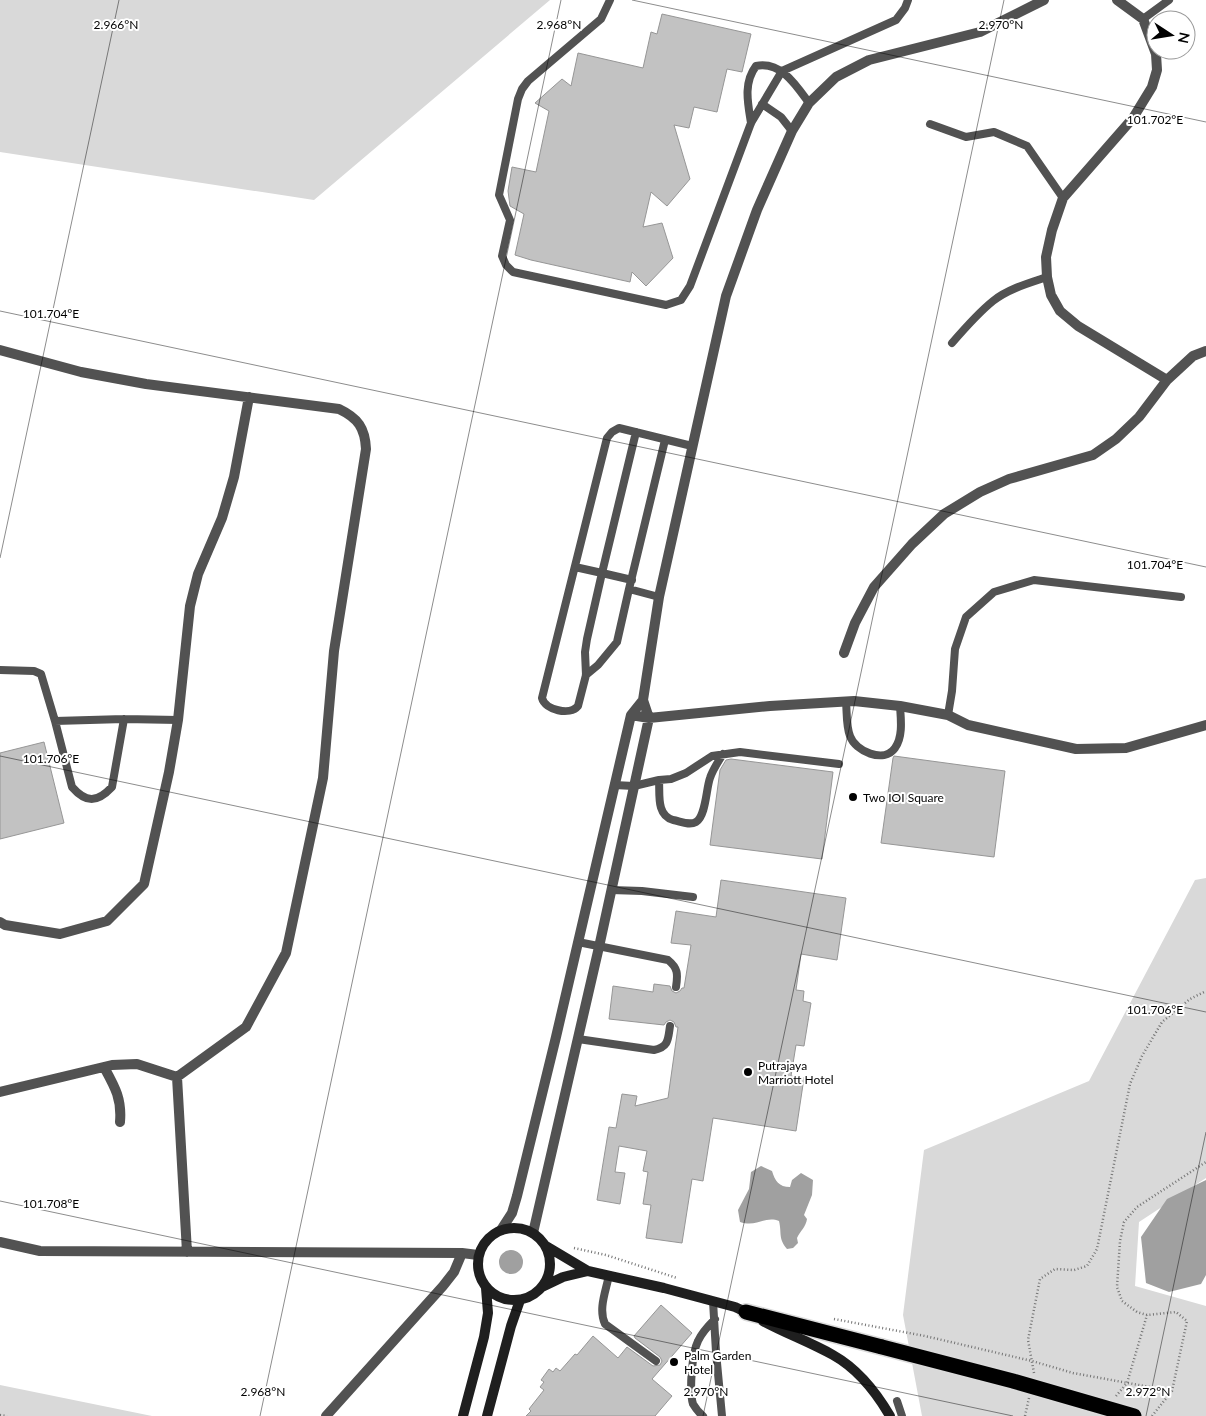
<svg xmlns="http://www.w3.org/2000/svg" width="1206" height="1416" font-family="Lato,sans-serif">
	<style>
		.green { fill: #d9d9d9 }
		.water { fill: #a0a0a0 }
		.building { fill: #c2c2c2; stroke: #969696 }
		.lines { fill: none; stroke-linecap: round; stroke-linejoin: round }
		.highway-casing { stroke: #dbdbdb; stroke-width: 18 }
		.path { stroke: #747474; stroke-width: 2.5; stroke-dasharray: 1 2.5; stroke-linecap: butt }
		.lane { stroke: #525252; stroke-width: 8 }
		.street { stroke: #525252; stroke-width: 10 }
		.secondary { stroke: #1f1f1f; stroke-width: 10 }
		.highway { stroke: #000; stroke-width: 15 }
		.highway-bridge-casing { stroke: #dbdbdb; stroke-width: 18; stroke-linecap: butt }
		.highway-bridge { stroke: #000; stroke-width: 15 }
		.ticks { fill: none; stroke: #000; stroke-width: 1; stroke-opacity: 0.45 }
		.poi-dot { fill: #000; stroke: #fff; stroke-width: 2 }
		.labels { text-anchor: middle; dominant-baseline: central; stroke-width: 4; stroke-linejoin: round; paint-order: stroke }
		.poi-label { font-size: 12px; fill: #000; stroke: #fff; text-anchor: start }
		.ticks-label { font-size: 12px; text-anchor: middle; fill: #000; stroke: #fff; stroke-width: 4; stroke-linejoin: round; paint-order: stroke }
	</style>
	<rect width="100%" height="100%" fill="#fff"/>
	<path class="green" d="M 0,0 L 550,0 L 314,200 L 0,152 Z
		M 1206,878 L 1206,1178 L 1139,1222 L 1135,1286 L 1206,1306 L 1206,1416 L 922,1416 L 903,1315 L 924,1150 L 1089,1081 L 1195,880 Z
		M 0,1385 L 152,1416 L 0,1416 Z"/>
	<path class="water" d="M 761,1166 L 772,1171 C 775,1181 779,1187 790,1187 L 792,1180 L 801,1173 L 813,1180 L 812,1195 L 804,1215 L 807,1219 C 806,1227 800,1231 797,1238 L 798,1243 L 793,1248 L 787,1249 C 778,1238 782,1234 779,1221 C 765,1215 757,1228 740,1222 L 738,1210 L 749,1189 L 751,1172 Z
		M 1206,1180 L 1206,1275 L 1201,1284 L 1169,1292 L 1146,1283 L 1141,1237 L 1167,1199 Z
		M499 1262a12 12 0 1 1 24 0a12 12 0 1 1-24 0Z"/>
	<path class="building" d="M 662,14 L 751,34 L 742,72 L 727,69 L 717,112 L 694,107 L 689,128 L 674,125 L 690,179 L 667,206 L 651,192 L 643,227 L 662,223 L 673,258 L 646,286 L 632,272 L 630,282 L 531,260 L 515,255 L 524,214 L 510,206 L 508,191 L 512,167 L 536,172 L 549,111 L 535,103 L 562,79 L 571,86 L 578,53 L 643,68 L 651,32 L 657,34 Z
		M 44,742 L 64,823 L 0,839 L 0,753 Z
		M 894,756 L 1005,771 L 994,857 L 881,843 L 893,758 Z
		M 731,759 L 833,772 L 822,859 L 710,845 L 720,770 L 726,760 Z
		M 721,880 L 846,898 L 837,960 L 801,954 L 796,990 L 804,991 L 803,1001 L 811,1003 L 804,1046 L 796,1045 L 791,1076 L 804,1078 L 796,1131 L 713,1118 L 703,1181 L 692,1179 L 682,1243 L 646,1238 L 651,1205 L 643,1204 L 648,1172 L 643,1171 L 647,1151 L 619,1146 L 615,1172 L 625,1173 L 620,1204 L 597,1200 L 609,1127 L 616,1128 L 622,1094 L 637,1096 L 635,1106 L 668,1098 L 678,1027 L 676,1027 L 674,1022 L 670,1020 L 666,1022 L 664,1025 L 609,1019 L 613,986 L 653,992 L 654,984 L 670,986 L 672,991 L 676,993 L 680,991 L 682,988 L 684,988 L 691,945 L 671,943 L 676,911 L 716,917 Z
		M 661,1305 L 692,1333 L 652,1379 L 672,1396 L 655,1416 L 526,1416 L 531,1411 L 529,1409 L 544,1390 L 540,1387 L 544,1382 L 541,1380 L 549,1369 L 553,1372 L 556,1368 L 560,1371 L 575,1354 L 577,1355 L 593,1336 L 618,1358 L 627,1347 L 653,1366 L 660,1365 L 662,1361 L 660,1357 L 635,1338 L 634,1336 Z"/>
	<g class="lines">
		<g class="highway-casing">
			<path id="highway" d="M 746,1312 L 882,1347"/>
		</g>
		<path class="path" d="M 574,1248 L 606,1255 L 677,1278
			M 834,1319 L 925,1336 L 1032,1361 L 1073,1373 L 1172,1391
			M 1034,1373 L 1028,1340 L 1040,1279 L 1055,1269 L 1074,1270 L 1087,1266 L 1097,1249 L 1130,1084 L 1142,1056 L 1162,1022 L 1190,999 L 1206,991
			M 1116,1396 L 1127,1383 L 1147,1315
			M 0,1415 L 7,1416
			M 1025,1416 L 1029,1398
			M 1152,1416 L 1172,1391 L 1187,1321 L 1176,1312 L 1147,1315 L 1137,1312 L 1122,1301 L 1117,1287 L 1120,1241 L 1124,1222 L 1137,1207 L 1206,1162"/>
		<path class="lane" d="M 610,0 L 601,19 L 528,81 L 522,89 L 518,99 L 499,195 L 510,220 L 502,256 L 506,265 L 513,272 L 666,305 L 681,300 L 690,286 L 751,123 L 782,71 L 896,20 L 905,8 L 908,0
			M 1143,19 L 1169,0
			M 762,104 L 781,117 L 792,131
			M 751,123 C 748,104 743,83 756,66 C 781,61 796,85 809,103
			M 930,124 L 966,137 L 994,132 L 1027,146 L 1063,198
			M 952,343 C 965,328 978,313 993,301 C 1008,289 1029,283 1047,277
			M 575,567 L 602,573 L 636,432
			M 632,580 L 602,573 L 587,639 L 585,652 L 586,675 L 578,706 C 570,716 545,710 542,698 L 607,438 L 612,432 L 619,428 L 692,446
			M 659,597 L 629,589 L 665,440
			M 0,670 L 34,671 L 41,674 L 55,721 L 124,719 L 178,720
			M 586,675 L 598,665 L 617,642 L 629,589
			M 846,702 C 847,712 846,726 850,736 C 855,751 884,764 895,748 C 903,737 901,720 900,706
			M 948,715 L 952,691 L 955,649 L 966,617 L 994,592 L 1034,580 L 1181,597
			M 55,721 L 72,787 C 86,803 97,803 112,787 L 124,719
			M 659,780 C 660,794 656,815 673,820 C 680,821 689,826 696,822 C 706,816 706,789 710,778 C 713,769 718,762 723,754
			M 614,785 L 634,786 L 659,780 L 671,779 L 686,773 L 712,756 L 740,752 L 839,764
			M 611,890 L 642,891 L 693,897
			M 578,942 L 668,960 C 678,968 678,974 676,987
			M 578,1039 L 654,1050 C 669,1047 668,1039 670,1026
			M 609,1275 C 606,1291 598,1309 605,1324 L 656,1361
			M 713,1301 L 716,1352 L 722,1416
			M 897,1401 L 902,1416
			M 703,1416 C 698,1412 696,1409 693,1404 C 689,1391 692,1353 698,1341 C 702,1332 708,1326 715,1319"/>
		<path class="street" d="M 1117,0 L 1143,19 L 1156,54 L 1157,70 L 1152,87 L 1133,118 L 1063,198 L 1052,230 L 1046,257 L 1047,277 L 1051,295 L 1060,311 L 1078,326 L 1167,380
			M 0,350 L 81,372 L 146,384 L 339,409 C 358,418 365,428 366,449 L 334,651 L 323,778 L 286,953 L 246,1027 L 177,1077
			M 844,653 L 855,623 L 874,587 L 912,544 L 944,514 L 980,492 L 1009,479 L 1093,455 L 1116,439 L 1139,417 L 1167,380 L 1193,356 L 1206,351
			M 631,715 L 649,718 L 770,706 L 854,701 L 900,706 L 948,715 L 968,725 L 1076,749 L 1126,748 L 1206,725
			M 0,922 L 5,925 L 60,934 L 107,921 L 144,884 L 169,772 L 178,720 L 190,606 L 198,574 L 222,518 L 234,477 L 249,397
			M 104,1067 C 115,1087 122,1099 120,1122
			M 177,1077 L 187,1252
			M 0,1092 L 112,1065 L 137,1064 L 177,1077
			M 501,1230 L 512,1213 L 517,1196 L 556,1037 L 631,715 L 643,700
			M 533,1233 L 599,947 L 649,718 L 643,700 L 659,597 L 726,296 L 757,210 L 792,131 L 809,103 L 836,77 L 869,60 L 980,32 L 1044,0
			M 0,1242 L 40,1251 L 462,1253 L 478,1255
			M 326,1416 L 443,1286 L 454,1272 L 462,1253"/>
		<path class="secondary" d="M478 1264a36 36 0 1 1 72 0a36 36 0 1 1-72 0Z
			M 546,1246 L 588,1271 L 664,1288 L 735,1307 L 750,1314
			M 542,1287 L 563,1277 L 588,1271
			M 763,1321 C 785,1333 810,1342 833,1355 C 858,1369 876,1392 890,1416
			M 463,1416 L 484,1337 L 488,1313 L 486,1288
			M 487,1416 L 511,1326 L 520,1300"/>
		<use href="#highway" class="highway"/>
		<g class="highway-bridge-casing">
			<path id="highway-bridge" d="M 882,1347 L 1013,1381 L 1134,1416"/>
		</g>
		<use href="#highway-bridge" class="highway-bridge"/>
	</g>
	<path class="ticks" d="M 632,0 L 1206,122M 0,311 L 1206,567M 0,558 L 119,0M 0,756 L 1206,1012M 0,1201 L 1013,1416M 260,1416 L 561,0M 703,1416 L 1004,0M 1146,1416 L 1206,1132"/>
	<g class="poi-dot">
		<circle cx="853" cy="797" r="5"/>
		<circle cx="748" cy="1072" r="5"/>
		<circle cx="674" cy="1362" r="5"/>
	</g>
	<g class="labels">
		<g class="poi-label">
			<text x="863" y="797">Two IOI Square</text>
			<text x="758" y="1065">Putrajaya<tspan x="758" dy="14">Marriott Hotel</tspan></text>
			<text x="684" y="1355">Palm Garden<tspan x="684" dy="14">Hotel</tspan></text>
		</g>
	</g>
	<g class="ticks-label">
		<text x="116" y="29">2.966°N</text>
		<text x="559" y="29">2.968°N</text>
		<text x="1001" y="29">2.970°N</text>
		<text x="1155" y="124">101.702°E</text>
		<text x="51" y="318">101.704°E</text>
		<text x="1155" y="569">101.704°E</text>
		<text x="51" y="763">101.706°E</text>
		<text x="1155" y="1014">101.706°E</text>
		<text x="51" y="1208">101.708°E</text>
		<text x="263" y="1396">2.968°N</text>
		<text x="706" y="1396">2.970°N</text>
		<text x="1148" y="1396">2.972°N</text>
	</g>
	<g transform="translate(1171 35) rotate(102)"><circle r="24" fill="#ffffff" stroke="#999999"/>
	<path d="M0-4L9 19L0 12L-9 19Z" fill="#000000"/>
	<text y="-8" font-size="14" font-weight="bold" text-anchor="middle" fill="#000000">N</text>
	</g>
</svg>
